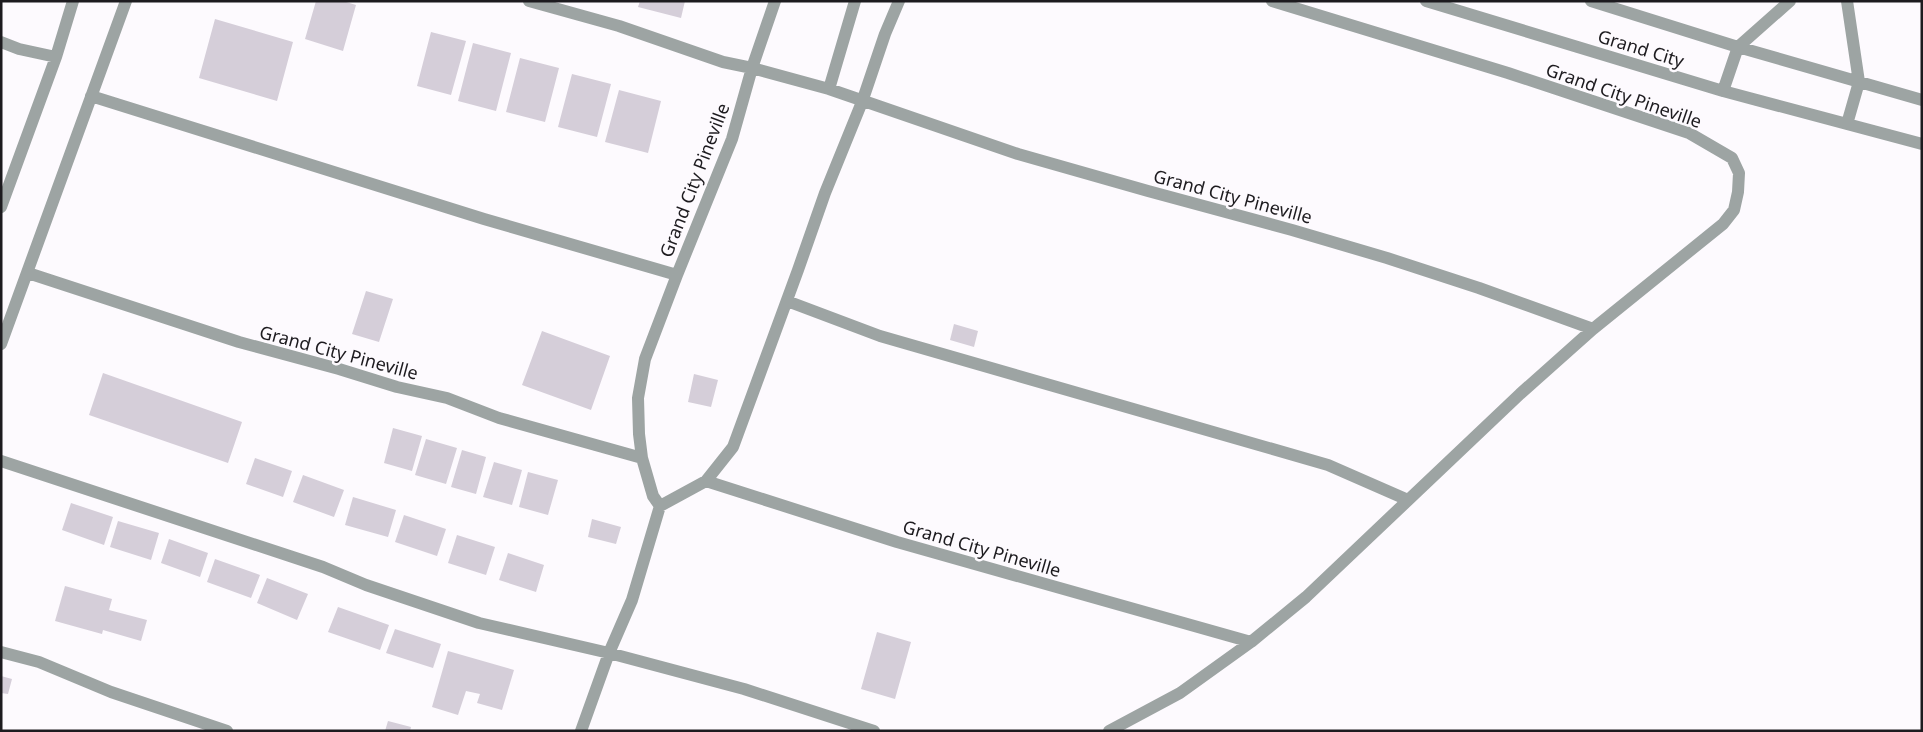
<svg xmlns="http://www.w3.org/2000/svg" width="1923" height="732" font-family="'Noto Sans',sans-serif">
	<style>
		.building { fill: #d5ced9 }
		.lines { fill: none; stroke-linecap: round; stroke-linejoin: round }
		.minor { stroke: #9da4a3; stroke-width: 12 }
		.labels { text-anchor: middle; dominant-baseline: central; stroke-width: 5; stroke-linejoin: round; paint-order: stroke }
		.street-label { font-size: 18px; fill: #1d1b1f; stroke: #fdfafe }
	</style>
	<rect width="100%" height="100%" fill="#fdfafe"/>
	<path class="building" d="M 316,1 L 343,1 L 356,5 L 343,51 L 305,39 Z
		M 640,1 L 685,1 L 681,18 L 638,7 Z
		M 215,19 L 293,42 L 277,101 L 199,78 Z
		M 431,32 L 466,41 L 451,95 L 417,86 Z
		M 473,43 L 511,53 L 496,111 L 458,101 Z
		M 520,58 L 559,68 L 545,122 L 506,112 Z
		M 572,74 L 611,84 L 597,137 L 558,127 Z
		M 619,90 L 661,101 L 648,153 L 605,142 Z
		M 366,291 L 393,299 L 379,342 L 352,334 Z
		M 954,324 L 978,331 L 974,347 L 950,340 Z
		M 542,331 L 610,356 L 591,410 L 522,385 Z
		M 103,373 L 242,422 L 228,463 L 89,415 Z
		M 694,374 L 718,380 L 711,407 L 688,402 Z
		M 393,428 L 422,436 L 412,471 L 384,463 Z
		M 426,439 L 457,448 L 446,484 L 415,475 Z
		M 462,450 L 486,457 L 476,494 L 451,487 Z
		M 255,458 L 292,471 L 283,497 L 246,484 Z
		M 494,462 L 522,470 L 512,505 L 483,497 Z
		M 528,472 L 558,480 L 548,515 L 519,507 Z
		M 303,475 L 344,490 L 334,517 L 293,502 Z
		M 353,497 L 396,510 L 388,537 L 345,525 Z
		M 71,503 L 113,517 L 104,545 L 62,530 Z
		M 404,515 L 446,529 L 437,556 L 395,542 Z
		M 592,519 L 621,527 L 616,544 L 588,537 Z
		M 118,521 L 159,533 L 151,560 L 110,547 Z
		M 457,535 L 495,547 L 486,575 L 448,563 Z
		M 169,539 L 208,553 L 200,577 L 161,563 Z
		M 508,553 L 544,565 L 536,592 L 499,580 Z
		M 215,559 L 260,575 L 251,598 L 207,582 Z
		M 267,578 L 308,594 L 297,620 L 257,603 Z
		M 65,586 L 112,599 L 109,610 L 147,620 L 141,641 L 103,630 L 102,634 L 55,621 Z
		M 338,607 L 389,625 L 380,650 L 328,632 Z
		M 395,629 L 441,644 L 433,668 L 386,653 Z
		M 877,632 L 911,642 L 895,699 L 861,689 Z
		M 448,651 L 514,670 L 502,710 L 477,703 L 480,694 L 466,691 L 458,715 L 432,707 Z
		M 1,676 L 12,679 L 8,694 L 1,693 Z
		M 388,721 L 411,727 L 410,731 L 385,731 Z"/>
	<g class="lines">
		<path class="minor" d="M 529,1 L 619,26 L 723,62 L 752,68 L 829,89 L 1018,154 L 1148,191 L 1292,230 L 1387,258 L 1479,288 L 1593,329
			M 775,1 L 752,68 L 732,139 L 677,275 L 645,359 L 638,398 L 639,434 L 642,458 L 653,496 L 660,506 L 706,481 L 897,542 L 1251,642
			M 1426,1 L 1723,91 L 1922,144
			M 1591,1 L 1738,47 L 1922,100
			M 1847,1 L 1859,82 L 1847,124
			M 1,42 L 19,49 L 56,57
			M 829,89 L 855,1
			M 1723,91 L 1738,47 L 1790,1
			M 91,96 L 484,219 L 677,275
			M 1,207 L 56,57 L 73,1
			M 28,273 L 239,342 L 339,369 L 397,387 L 447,398 L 499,418 L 642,458
			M 787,301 L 880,336 L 1328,465 L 1408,500
			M 1,344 L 126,1
			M 1,461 L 323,567 L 366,585 L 479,623 L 609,653 L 744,689 L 874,731
			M 706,481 L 733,447 L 798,270 L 825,193 L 862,102 L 885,34 L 899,1
			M 1,652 L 39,662 L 111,692 L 227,731
			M 581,731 L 609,653 L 632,600 L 660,506
			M 1109,731 L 1180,693 L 1251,642 L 1306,597 L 1520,394 L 1593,329 L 1723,224 L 1734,210 L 1738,192 L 1739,173 L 1732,158 L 1689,133 L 1508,73 L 1272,1"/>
	</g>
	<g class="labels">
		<g class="street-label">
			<text transform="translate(1641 48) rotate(17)">Grand City</text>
			<text transform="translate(1624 95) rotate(19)">Grand City Pineville</text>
			<text transform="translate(694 180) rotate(-69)">Grand City Pineville</text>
			<text transform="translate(1233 196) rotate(15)">Grand City Pineville</text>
			<text transform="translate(339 352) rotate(15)">Grand City Pineville</text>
			<text transform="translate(982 548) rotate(16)">Grand City Pineville</text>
		</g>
	</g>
	<rect width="1923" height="732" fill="none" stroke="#1d1b1f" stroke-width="5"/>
</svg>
